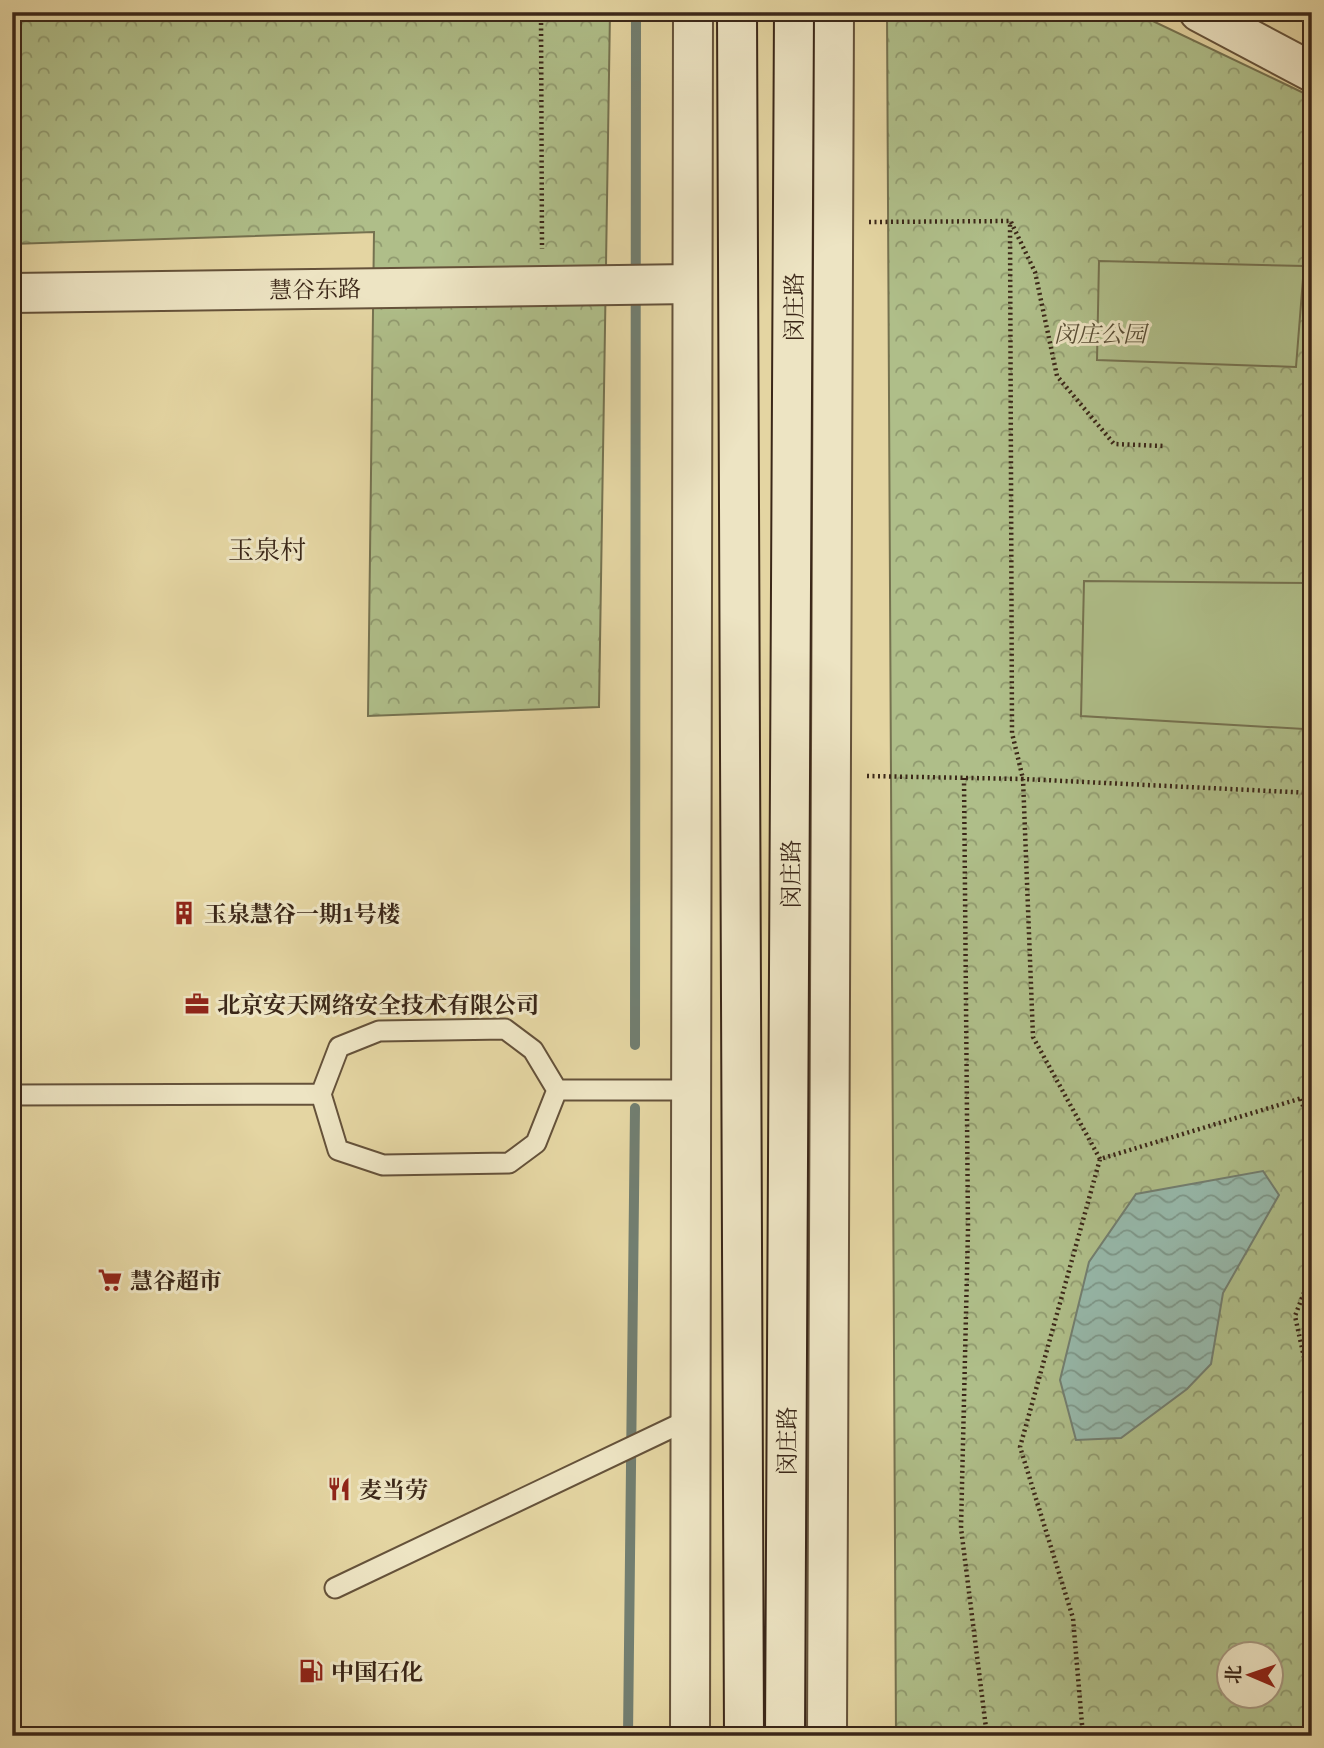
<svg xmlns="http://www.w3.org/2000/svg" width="1324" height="1748" font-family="'Gentium Book Plus','Noto Serif SC',serif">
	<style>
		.forest { fill: url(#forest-crowns); stroke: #757250; stroke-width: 2; fill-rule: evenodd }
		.garden { fill: #afbe89; stroke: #757250; stroke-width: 2 }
		.water { fill: url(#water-waves); stroke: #727e70; stroke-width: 2 }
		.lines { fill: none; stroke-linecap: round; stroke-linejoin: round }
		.stream { stroke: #727e70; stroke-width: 10 }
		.service-casing { stroke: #65523a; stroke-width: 23 }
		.minor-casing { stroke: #65523a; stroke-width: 42 }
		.tertiary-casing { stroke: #65523a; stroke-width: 42 }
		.secondary-casing { stroke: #3b2718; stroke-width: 42 }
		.path { stroke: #3b2718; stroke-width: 4.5; stroke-dasharray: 2 3.5; stroke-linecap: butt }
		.service { stroke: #ede4c3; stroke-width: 19 }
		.minor { stroke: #ede4c3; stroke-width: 38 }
		.tertiary { stroke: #ede4c3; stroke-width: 38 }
		.secondary { stroke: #ede4c3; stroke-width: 38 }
		.labels { text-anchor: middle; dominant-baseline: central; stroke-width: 6; stroke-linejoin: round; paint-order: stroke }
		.street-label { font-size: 23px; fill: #3b2718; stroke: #ede4c3 }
		.park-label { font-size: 23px; font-style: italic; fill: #584d34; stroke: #ede4c3 }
		.poi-label { font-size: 23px; font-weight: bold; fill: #3b2718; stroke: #ede4c3; text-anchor: start }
		.quarter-label { font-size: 26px; fill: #3b2718; stroke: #ede4c3 }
	</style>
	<defs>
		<pattern id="forest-crowns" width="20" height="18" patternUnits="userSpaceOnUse" patternTransform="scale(1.75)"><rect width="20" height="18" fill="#afbe89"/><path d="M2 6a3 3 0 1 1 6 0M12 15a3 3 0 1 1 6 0" fill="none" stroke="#909a6f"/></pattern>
		<pattern id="water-waves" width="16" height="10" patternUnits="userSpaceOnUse" patternTransform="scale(1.75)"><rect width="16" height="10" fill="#96b8aa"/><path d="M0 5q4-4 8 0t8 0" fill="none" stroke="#7c9689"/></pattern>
	</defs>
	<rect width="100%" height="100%" fill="#e4d5a2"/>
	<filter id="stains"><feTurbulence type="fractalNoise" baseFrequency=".00286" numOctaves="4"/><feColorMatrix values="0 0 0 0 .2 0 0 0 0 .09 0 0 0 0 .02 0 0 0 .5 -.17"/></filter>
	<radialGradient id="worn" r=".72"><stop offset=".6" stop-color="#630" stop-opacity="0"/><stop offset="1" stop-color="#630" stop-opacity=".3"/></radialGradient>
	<path class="forest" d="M 12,12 L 610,12 L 599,707 L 368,716 L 374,232 L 12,244 Z
		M 887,12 L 1134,12 L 1312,97 L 1312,1736 L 896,1736 ZM 1230,1654 L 1272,1654 L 1272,1696 L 1230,1696 Z"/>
	<path class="garden" d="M 1099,261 L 1304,266 L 1296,367 L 1097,360 Z
		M 1084,581 L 1311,583 L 1304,729 L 1081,716 Z"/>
	<path class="water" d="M 1263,1171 L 1279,1195 L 1223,1293 L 1211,1364 L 1187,1389 L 1121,1438 L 1076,1440 L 1060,1380 L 1089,1262 L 1136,1194 Z"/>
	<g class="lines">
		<path class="stream" d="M 635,1045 L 636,12
			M 628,1736 L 635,1108"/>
		<g class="service-casing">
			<path id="service" d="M 505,1029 L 533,1050 L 557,1090 L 536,1143 L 509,1163 L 383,1165 L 338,1150 L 321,1094 L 339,1047 L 379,1031 Z
				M 557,1090 L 691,1090
				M 12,1095 L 321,1094
				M 335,1588 L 690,1419"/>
		</g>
		<g class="minor-casing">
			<path id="minor" d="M 1199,12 L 1312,72
				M 12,293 L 692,284"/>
		</g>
		<g class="tertiary-casing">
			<path id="tertiary" d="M 690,1736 L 693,12
				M 827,1736 L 834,12"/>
		</g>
		<g class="secondary-casing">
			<path id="secondary" d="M 737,12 L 744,1736
				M 785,1736 L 794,12"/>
		</g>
		<path class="path" d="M 541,12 L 542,249
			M 869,222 L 1010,221
			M 1011,222 L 1035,272 L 1057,376 L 1114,444 L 1164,446
			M 867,776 L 1023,779 L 1012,733 L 1010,221
			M 964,778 L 968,1229 L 961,1528 L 987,1736
			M 1301,1099 L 1312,1137
			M 1100,1159 L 1033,1037 L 1023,779 L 1312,793
			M 1312,1272 L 1295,1316 L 1312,1394
			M 1083,1736 L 1073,1618 L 1020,1447 L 1100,1159 L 1312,1095"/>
		<use href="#service" class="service"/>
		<use href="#minor" class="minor"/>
		<use href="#tertiary" class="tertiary"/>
		<use href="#secondary" class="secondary"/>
	</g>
	<defs>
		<g id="building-bare" transform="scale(1.89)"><path d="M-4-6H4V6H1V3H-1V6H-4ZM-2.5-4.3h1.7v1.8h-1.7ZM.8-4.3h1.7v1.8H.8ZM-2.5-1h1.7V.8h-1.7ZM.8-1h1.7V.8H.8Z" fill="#8f2418" stroke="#ede4c3" stroke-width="2.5" paint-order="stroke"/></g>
		<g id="office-bare" transform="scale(1.89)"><path d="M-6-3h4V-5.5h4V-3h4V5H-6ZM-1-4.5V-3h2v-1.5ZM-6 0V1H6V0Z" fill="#8f2418" stroke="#ede4c3" stroke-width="2.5" paint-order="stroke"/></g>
		<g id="supermarket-bare" transform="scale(1.89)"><path d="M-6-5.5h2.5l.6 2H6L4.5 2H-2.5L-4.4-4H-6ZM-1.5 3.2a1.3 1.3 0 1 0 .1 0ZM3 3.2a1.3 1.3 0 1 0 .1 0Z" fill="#8f2418" stroke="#ede4c3" stroke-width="2.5" paint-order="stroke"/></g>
		<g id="restaurant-bare" transform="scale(1.89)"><path d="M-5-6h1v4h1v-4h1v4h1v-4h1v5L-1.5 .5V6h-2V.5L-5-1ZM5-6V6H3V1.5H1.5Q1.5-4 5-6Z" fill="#8f2418" stroke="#ede4c3" stroke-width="2.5" paint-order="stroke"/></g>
		<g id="fuel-bare" transform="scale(1.89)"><path d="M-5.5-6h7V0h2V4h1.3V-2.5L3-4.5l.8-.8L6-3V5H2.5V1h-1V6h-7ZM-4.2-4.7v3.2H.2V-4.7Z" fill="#8f2418" stroke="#ede4c3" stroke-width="2.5" paint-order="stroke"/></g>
	</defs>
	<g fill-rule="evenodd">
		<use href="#building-bare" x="184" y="913"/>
		<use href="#office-bare" x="197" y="1004"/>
		<use href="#supermarket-bare" x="110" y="1280"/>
		<use href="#restaurant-bare" x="339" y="1489"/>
		<use href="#fuel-bare" x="311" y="1671"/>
	</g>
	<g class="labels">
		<g class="street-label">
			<text transform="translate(315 289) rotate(-1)">慧谷东路</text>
			<text transform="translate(793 307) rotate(-90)">闵庄路</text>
			<text transform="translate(790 874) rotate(-90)">闵庄路</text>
			<text transform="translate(786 1441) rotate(-90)">闵庄路</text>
		</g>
		<g class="park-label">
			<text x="1100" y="333">闵庄公园</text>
		</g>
		<g class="poi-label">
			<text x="204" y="913">玉泉慧谷一期1号楼</text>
			<text x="217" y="1004">北京安天网络安全技术有限公司</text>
			<text x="130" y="1280">慧谷超市</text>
			<text x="359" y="1489">麦当劳</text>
			<text x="331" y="1671">中国石化</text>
		</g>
		<g class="quarter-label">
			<text x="267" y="549">玉泉村</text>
		</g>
	</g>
	<rect width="1324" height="1748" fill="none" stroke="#e4d5a2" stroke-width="42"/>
	<rect x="14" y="14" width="1296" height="1720" fill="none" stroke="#3b2718" stroke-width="3.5"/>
	<rect x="21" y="21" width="1282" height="1706" fill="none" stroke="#3b2718" stroke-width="2"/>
	<g transform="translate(1250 1675) rotate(272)"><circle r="33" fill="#ede4c3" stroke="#a6987f" stroke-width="2"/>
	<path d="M0-5L12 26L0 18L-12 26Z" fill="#8f2418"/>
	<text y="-10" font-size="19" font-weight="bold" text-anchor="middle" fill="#3b2718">北</text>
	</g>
	<rect width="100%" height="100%" filter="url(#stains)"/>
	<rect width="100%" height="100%" fill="url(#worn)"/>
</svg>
